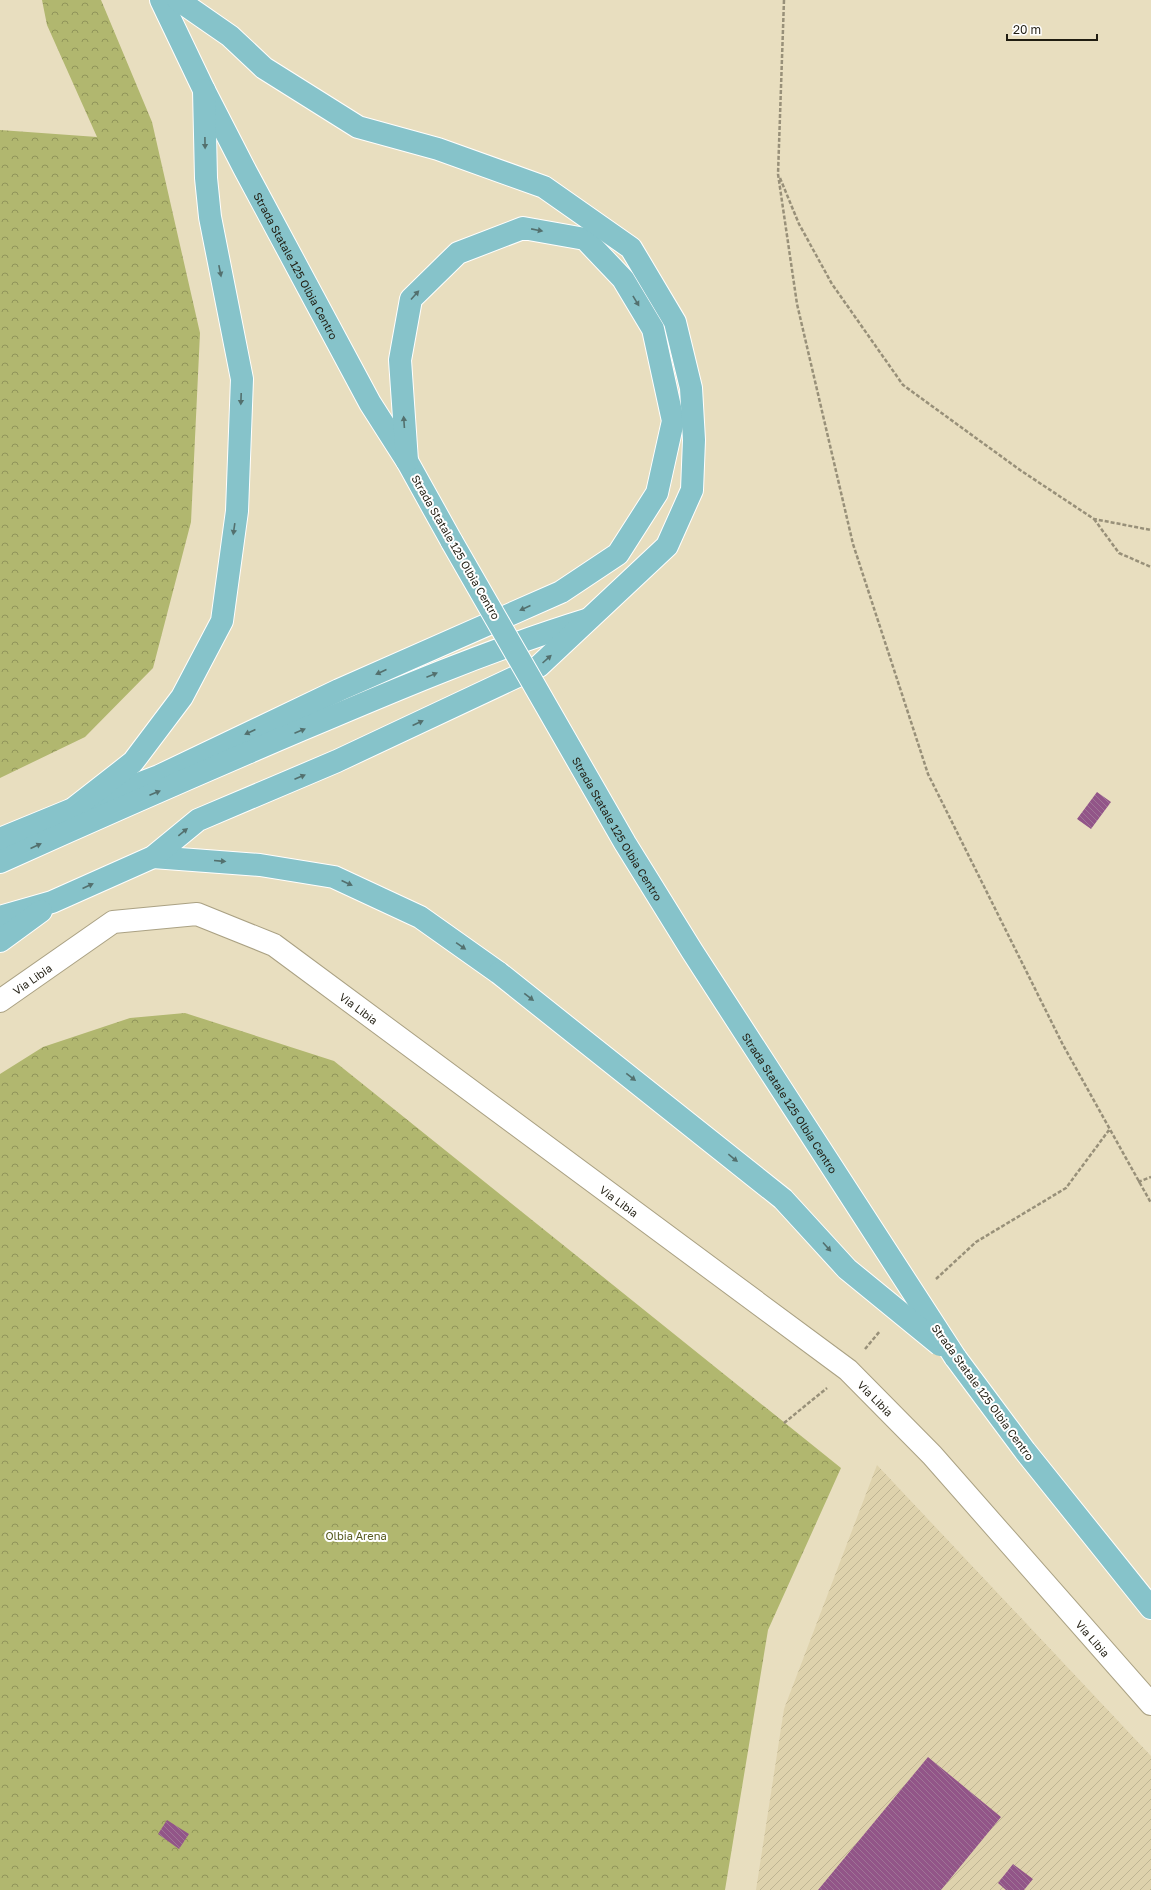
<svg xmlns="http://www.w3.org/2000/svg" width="1151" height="1890" font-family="'Golos Text',sans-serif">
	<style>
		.industrial { fill: url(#industrial-furrows) }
		.forest { fill: url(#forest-crowns) }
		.building { fill: url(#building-back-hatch) }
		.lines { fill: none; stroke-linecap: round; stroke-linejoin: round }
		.street-casing { stroke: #aaa183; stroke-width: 24 }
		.primary-casing { stroke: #fff; stroke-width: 24 }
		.path { stroke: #989079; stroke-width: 2.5; stroke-dasharray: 4 2; stroke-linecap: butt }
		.street { stroke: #fff; stroke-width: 22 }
		.primary { stroke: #86c3ca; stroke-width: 22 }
		.primary-bridge-casing { stroke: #fff; stroke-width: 24; stroke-linecap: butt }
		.primary-bridge { stroke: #86c3ca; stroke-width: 22 }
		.oneway { fill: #53706e }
		.labels { text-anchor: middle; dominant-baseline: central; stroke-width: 4; stroke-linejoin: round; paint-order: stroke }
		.street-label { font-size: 11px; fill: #201d11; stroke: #fff }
		.park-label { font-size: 11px; fill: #565a1e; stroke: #fff }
	</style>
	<defs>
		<pattern id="industrial-furrows" width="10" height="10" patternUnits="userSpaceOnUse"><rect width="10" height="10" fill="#ded2ac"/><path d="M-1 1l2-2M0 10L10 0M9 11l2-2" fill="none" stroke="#beb493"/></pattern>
		<pattern id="forest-crowns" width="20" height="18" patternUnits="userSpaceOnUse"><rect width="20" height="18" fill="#b1b76f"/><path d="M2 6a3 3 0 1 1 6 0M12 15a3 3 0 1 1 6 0" fill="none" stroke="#90945a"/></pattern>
		<pattern id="building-back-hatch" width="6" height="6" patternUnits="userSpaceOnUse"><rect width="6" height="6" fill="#925588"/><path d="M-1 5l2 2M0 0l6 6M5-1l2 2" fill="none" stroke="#9f7496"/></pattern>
	</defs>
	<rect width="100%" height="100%" fill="#e8debf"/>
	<path class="industrial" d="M 877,1465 L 1151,1756 L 1151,1890 L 756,1890 L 784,1709 Z"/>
	<path class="forest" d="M 42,0 L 101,0 L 152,122 L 200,333 L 191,522 L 153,668 L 85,737 L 0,778 L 0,130 L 97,137 L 47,25 Z
		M 185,1013 L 334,1061 L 841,1468 L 768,1630 L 725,1890 L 0,1890 L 0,1074 L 43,1047 L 130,1018 Z"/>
	<path class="building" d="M 1097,792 L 1111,802 L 1091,829 L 1077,819 Z
		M 928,1757 L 1001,1817 L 941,1890 L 818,1890 Z
		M 167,1820 L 189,1834 L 179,1849 L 158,1834 Z
		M 1013,1864 L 1033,1879 L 1024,1890 L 1006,1890 L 998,1883 Z"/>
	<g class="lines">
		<g class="street-casing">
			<g id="street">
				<path id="s1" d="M 0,1001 L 113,922 L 197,914 L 274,945 L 848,1370 L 932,1455 L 1151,1704"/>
			</g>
		</g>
		<g class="primary-casing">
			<g id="primary">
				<path id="s2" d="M 161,0 L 204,90 L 244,168 L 370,403 L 407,461 L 452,542"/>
				<path d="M 73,809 L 159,776 L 339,690 L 561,592 L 618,554 L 657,493 L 673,421 L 653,329 L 623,279 L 585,239 L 523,228 L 458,253 L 411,299 L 400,360 L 407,461"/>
				<path d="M 0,839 L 73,809 L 133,762 L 182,697 L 222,621 L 237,511 L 242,379 L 210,217 L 206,178 L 204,90"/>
				<path d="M 153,857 L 260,865 L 334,877 L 420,917 L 499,973"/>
				<path d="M 0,862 C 100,817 200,773 301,730 C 395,690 489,650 586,620"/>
				<path d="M 0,917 L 52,902 L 153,857 L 198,820 L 337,761 L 539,666 L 667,546 L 692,490 L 694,440 L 691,388 L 675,322 L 631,248 L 544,187 L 438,149 L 358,127 L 264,68 L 230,36 L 178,0"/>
				<path d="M 0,941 L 41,911"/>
				<path d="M 955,1357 L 1025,1451 L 1151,1608"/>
			</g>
		</g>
		<path class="path" d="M 784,0 L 778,174 L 797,304 L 853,544 L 928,774 L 1063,1045 L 1151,1203
			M 780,178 L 799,224 L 832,284 L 903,385 L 1020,470 L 1094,519 L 1151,530
			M 1094,519 L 1119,553 L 1151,567
			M 1138,1182 L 1151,1177
			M 936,1279 L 976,1242 L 1066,1188 L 1109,1130
			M 865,1349 L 880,1331
			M 784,1423 L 827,1388"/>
		<use href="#street" class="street"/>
		<use href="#primary" class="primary"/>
		<g class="primary-bridge-casing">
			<g id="primary-bridge">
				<path id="s3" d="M 452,542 L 625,843 L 692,951 L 955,1357"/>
				<path d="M 499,973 L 783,1199 L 847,1269 L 940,1345"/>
			</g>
		</g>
		<use href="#primary-bridge" class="primary-bridge"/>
	</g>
	<defs><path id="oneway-solid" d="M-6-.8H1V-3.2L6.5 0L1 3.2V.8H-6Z"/></defs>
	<g class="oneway">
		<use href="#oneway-solid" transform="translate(205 143) rotate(89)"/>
		<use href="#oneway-solid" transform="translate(537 230) rotate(11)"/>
		<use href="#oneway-solid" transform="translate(220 271) rotate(79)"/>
		<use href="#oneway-solid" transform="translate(415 295) rotate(-48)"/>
		<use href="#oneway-solid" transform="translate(636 301) rotate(59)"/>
		<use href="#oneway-solid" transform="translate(241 399) rotate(92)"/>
		<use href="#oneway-solid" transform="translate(404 422) rotate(-94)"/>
		<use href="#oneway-solid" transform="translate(234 529) rotate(98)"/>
		<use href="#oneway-solid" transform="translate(525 608) rotate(156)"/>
		<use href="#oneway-solid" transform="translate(547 659) rotate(-42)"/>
		<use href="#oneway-solid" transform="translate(381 672) rotate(156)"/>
		<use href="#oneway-solid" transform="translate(432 675) rotate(-22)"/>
		<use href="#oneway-solid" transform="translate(418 723) rotate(-25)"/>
		<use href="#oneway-solid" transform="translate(300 731) rotate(-23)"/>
		<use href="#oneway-solid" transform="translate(250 732) rotate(155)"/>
		<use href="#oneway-solid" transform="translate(300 777) rotate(-23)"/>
		<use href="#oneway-solid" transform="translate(155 793) rotate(-23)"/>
		<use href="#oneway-solid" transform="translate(183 832) rotate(-39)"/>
		<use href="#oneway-solid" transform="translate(36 846) rotate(-24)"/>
		<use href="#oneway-solid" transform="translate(220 861) rotate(5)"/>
		<use href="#oneway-solid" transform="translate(347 883) rotate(25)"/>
		<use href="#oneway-solid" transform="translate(88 886) rotate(-24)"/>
		<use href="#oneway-solid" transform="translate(461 946) rotate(35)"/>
		<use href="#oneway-solid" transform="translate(529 997) rotate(38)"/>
		<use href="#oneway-solid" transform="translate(631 1077) rotate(38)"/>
		<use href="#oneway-solid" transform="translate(733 1158) rotate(39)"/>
		<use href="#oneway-solid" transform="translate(827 1247) rotate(48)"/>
	</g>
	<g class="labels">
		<g class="street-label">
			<text stroke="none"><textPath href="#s2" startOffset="298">Strada Statale 125 Olbia Centro</textPath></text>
			<text transform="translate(456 547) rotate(60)">Strada Statale 125 Olbia Centro</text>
			<text stroke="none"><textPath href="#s3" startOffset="331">Strada Statale 125 Olbia Centro</textPath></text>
			<text stroke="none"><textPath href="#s1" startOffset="39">Via Libia</textPath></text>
			<text stroke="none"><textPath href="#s1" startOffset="411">Via Libia</textPath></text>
			<text stroke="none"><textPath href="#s3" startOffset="655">Strada Statale 125 Olbia Centro</textPath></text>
			<text stroke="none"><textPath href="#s1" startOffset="735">Via Libia</textPath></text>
			<text transform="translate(983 1392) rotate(54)">Strada Statale 125 Olbia Centro</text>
			<text stroke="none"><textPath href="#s1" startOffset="1059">Via Libia</textPath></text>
			<text stroke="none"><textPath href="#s1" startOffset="1383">Via Libia</textPath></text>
		</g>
		<g class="park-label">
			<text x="356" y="1535">Olbia Arena</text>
		</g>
	</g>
	<path d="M1007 34v6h90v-6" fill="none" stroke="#201d11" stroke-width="2"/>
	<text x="1013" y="34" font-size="12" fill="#201d11" stroke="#ffffff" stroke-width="3" paint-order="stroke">20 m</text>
</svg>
